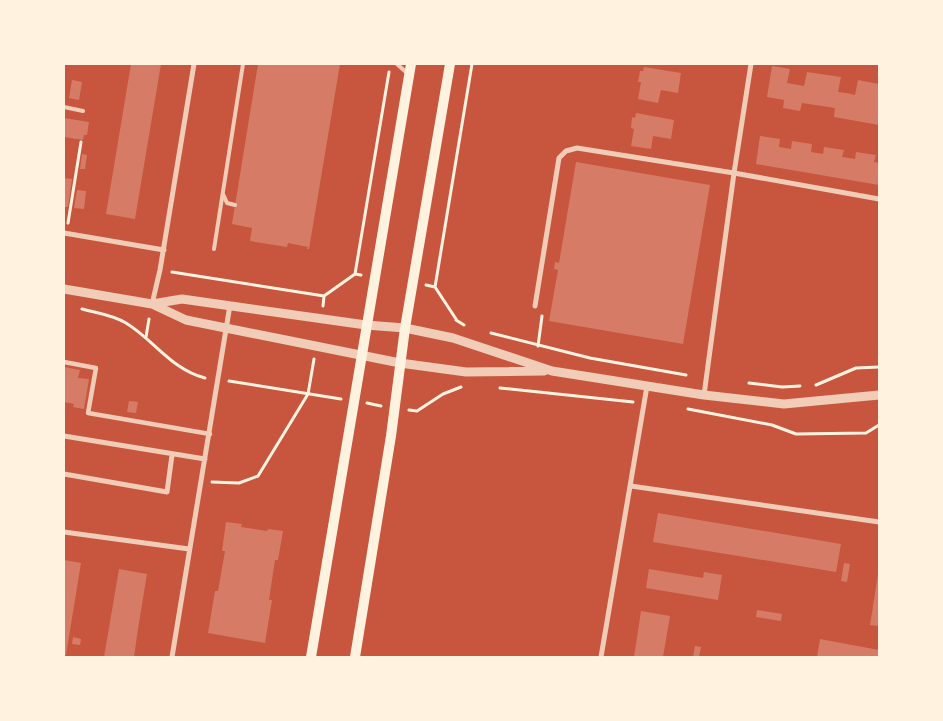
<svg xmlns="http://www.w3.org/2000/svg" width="943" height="721" font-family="'Sofia Sans Condensed',sans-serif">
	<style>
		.building { fill: #d67c66 }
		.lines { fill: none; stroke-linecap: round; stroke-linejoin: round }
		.path { stroke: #fff3e0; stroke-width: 3 }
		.service { stroke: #f1ccb7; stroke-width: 4 }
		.pedestrian { stroke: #f1ccb7; stroke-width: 4.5 }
		.minor { stroke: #f1ccb7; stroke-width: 5 }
		.tertiary { stroke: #f1ccb7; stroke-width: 9 }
		.secondary { stroke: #fff3e0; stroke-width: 10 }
	</style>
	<rect width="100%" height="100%" fill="#c8553d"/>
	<path class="building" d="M 131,64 L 161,64 L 135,219 L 106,214 Z
		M 258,64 L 340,64 L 309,249 L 307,249 L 308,247 L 288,243 L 287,247 L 250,241 L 252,228 L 232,224 Z
		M 772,66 L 790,69 L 787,83 L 804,86 L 807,72 L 841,77 L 838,92 L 847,93 L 855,95 L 858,80 L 879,84 L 879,125 L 834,117 L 835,108 L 802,103 L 800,111 L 783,108 L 784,100 L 767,97 Z
		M 644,67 L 681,73 L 678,93 L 661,90 L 658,103 L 638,99 L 641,82 L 638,82 L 640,71 L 643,71 Z
		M 72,80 L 82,82 L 79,100 L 69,98 Z
		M 636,113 L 674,120 L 671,139 L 653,136 L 651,149 L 631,146 L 634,129 L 631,128 L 632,117 L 635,118 Z
		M 64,118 L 89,122 L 87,135 L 84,135 L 83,140 L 64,137 Z
		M 760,136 L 780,139 L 779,147 L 791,149 L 792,141 L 812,144 L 811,152 L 823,154 L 824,147 L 844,150 L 842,157 L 855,159 L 856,152 L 876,155 L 874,162 L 879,163 L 879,185 L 756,164 Z
		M 82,154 L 87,155 L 85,169 L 80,169 Z
		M 576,162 L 710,185 L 683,344 L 549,321 L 558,270 L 554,269 L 555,262 L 559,263 Z
		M 64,178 L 72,179 L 68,207 L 64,207 Z
		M 77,190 L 86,191 L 84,209 L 74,208 Z
		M 64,367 L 80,370 L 78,378 L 89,379 L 84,409 L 73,407 L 74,404 L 64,402 Z
		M 129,401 L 138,402 L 136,413 L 127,412 Z
		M 658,513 L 841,544 L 836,572 L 653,542 Z
		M 226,522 L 242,524 L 241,527 L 267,531 L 268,529 L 283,531 L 278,560 L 275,560 L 269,600 L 272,600 L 265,643 L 208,633 L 215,591 L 218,591 L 225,551 L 222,551 Z
		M 64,560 L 81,563 L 66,655 L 64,655 Z
		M 844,563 L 850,564 L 847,582 L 841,581 Z
		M 119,569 L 147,574 L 138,629 L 134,657 L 104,657 Z
		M 649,569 L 703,578 L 704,572 L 722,575 L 718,600 L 646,588 Z
		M 878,574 L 879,574 L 879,626 L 870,625 Z
		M 757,610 L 782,614 L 781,621 L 756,617 Z
		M 641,611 L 670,616 L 663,657 L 634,657 Z
		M 73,637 L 81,639 L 80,645 L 72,644 Z
		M 820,639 L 879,650 L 879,657 L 817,657 Z
		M 695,646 L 701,647 L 699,657 L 693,657 Z"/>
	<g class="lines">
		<path class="path" d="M 68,223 L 81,142
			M 172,272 L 324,296
			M 355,274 L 389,72
			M 426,285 L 435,287
			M 323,306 L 324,296 L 355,274 L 361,275
			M 82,309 C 97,313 113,315 126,323 C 154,340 172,370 205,378
			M 456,319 L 435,287 L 472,64
			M 456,320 L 464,325
			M 491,333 L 590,358 L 686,375
			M 146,337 L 149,319
			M 538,346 L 542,316
			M 229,381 L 341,399
			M 749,383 L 782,387 L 800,386
			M 816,385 L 856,368 L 879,367
			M 500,388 L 633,402
			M 367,403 L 381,406
			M 688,409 L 772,425 L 796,434 L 866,433 L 879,425
			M 409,410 L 417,411 L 443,394 L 461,387
			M 212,482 L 239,483 L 258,476 L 308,394 L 314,359"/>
		<path class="service" d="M 397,64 L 408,74
			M 64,107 L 83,111
			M 223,194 L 227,203 L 235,205
			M 214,249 L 243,64"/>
		<path class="pedestrian" d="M 64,362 L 96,368 L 88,413 L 210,434"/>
		<path class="minor" d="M 64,233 L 164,250
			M 152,304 L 160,270 L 194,64
			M 535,306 L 559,158 L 566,151 L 577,148 L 734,173 L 879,199
			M 704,395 L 734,173 L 751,64
			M 64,436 L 205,459
			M 64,474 L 167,492 L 172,455
			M 631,486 L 879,522
			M 64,532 L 189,549
			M 172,657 L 230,305
			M 601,657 L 647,386"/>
		<path class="tertiary" d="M 64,289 L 152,304 L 186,320 L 400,363 L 466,372 L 544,371
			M 152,304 L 182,299 L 366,325 L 405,328 L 453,338 L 552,371 L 704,395 L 784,404 L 879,395"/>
		<path class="secondary" d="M 311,657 L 411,64
			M 355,657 L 391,436 L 405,328 L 450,64"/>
	</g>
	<rect width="943" height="721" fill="none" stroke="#fff3e0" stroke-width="130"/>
</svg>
